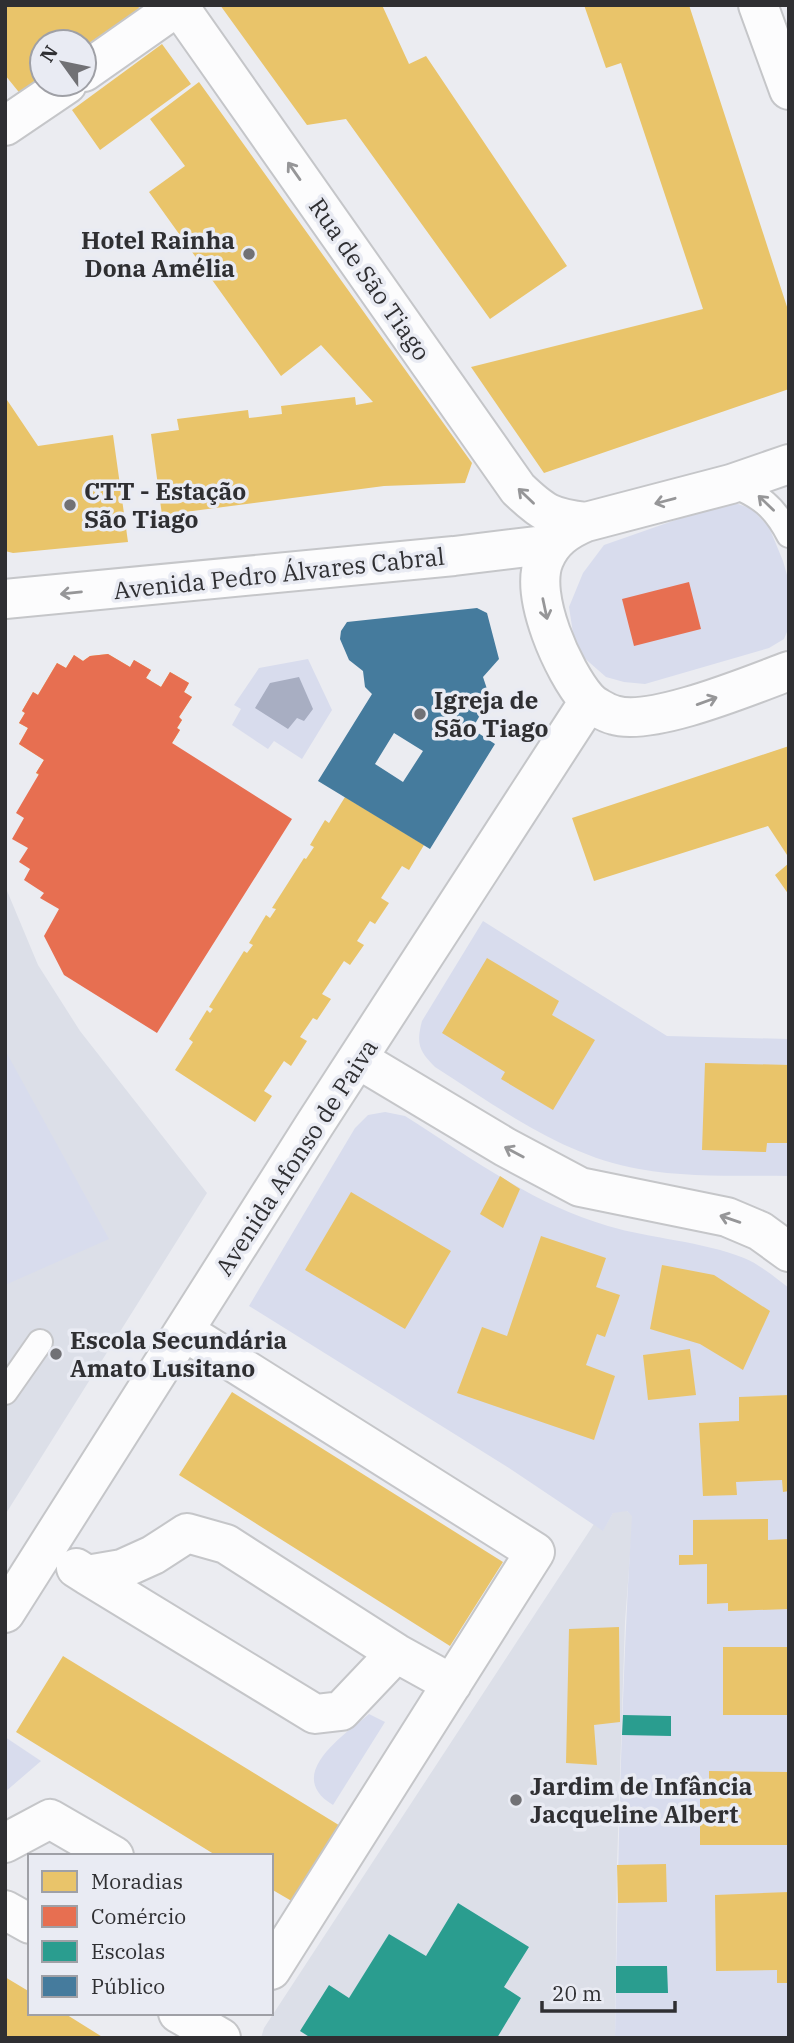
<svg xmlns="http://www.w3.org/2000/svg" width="794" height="2043" font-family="'IBM Plex Serif',serif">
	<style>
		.built { fill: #dcdfe8 }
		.green { fill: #d8dced }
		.water { fill: #a8aec2 }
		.homes { fill: #e9c46a }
		.shops { fill: #e76f51 }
		.schools { fill: #2a9d8f }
		.public { fill: #457b9d; fill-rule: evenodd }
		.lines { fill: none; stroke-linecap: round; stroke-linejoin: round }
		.lane-casing { stroke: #c5c6c9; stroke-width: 28 }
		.street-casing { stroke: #c5c6c9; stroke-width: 42 }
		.secondary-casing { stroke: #c5c6c9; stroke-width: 42 }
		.lane { stroke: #fcfcfd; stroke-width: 24 }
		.street { stroke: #fcfcfd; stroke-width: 38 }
		.secondary { stroke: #fcfcfd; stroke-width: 38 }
		.oneway { stroke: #969698 }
		.poi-dot { fill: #717175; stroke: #e9ebf3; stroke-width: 2.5 }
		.labels { text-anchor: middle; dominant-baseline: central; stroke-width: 7; stroke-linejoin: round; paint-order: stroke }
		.poi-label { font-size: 24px; font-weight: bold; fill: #2f2f32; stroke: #e9ebf3; text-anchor: start }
		.street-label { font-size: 24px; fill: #2f2f32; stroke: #e9ebf3 }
	</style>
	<rect width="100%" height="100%" fill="#ebecf1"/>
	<path class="built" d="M 5,886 L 38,965 L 80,1031 L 207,1193 L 5,1515 Z
		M 614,1511 L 627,1511 L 633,1516 L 625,1622 L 617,1865 L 615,2038 L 261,2038 L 264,2028 L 594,1524 L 603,1530 Z"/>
	<path class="green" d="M 730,501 L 752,509 L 769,527 L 783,561 L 789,582 L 789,627 L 784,639 L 769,648 L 645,684 L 624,682 L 606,677 L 582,656 L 573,633 L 569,607 L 583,573 L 604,545 Z
		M 308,659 L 332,710 L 302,759 L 274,741 L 268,749 L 232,725 L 241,709 L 234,705 L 259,668 Z
		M 483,921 L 667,1036 L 789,1039 L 789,1176 C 740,1175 688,1178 639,1169 C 563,1156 499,1108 435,1067 C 419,1051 416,1044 422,1021 Z
		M 5,1050 L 109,1239 L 5,1285 Z
		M 385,1112 L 405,1116 C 470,1157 534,1205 608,1226 C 652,1239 701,1241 744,1258 C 759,1264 776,1278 789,1288 L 789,2038 L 615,2038 C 618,1864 621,1689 632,1516 L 627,1511 L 613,1513 L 603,1531 L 509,1468 L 249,1306 L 355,1128 L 368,1115 Z
		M 369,1714 L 385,1722 L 333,1805 C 283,1775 344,1735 369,1714 Z
		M 5,1737 L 41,1761 L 5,1792 Z"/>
	<path class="water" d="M 299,677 L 313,709 L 304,721 L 297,718 L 288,729 L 255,708 L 270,683 Z"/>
	<path class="homes" d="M 5,5 L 137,5 L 140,9 L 84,51 L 84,42 L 42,42 L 42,81 L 22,96 L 5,75 Z
		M 220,5 L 382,5 L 409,64 L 426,56 L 567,266 L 490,319 L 346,119 L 307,125 Z
		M 584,5 L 689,5 L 789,313 L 789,389 L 544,473 L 471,367 L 703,309 L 621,63 L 606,68 Z
		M 162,44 L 191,84 L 100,150 L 72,110 Z
		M 199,82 L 472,463 L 465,483 L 384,486 L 162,515 L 151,434 L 179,430 L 177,419 L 248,410 L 249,418 L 282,414 L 281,406 L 355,397 L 356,405 L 373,402 L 321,345 L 281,376 L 149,192 L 185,166 L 150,119 Z
		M 5,397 L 38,446 L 113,435 L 128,542 L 13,553 L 5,551 Z
		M 108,654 L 130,667 L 134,660 L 151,670 L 146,678 L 161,687 L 170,672 L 189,683 L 184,692 L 192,697 L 179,717 L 182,720 L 177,728 L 180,730 L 169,748 L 166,746 L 159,757 L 164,759 L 160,765 L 156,763 L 144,781 L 152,786 L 137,810 L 129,805 L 122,815 L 98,800 L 93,809 L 68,793 L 65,797 L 45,784 L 47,781 L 36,773 L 44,760 L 19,744 L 28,728 L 19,723 L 25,713 L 22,711 L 33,692 L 38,695 L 57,663 L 66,668 L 74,655 L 83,661 L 90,656 Z
		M 789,746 L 789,858 L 768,826 L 594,881 L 572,818 Z
		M 345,797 L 424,845 L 409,870 L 402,866 L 381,898 L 389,903 L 375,924 L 370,921 L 357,941 L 364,945 L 350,965 L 344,961 L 322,994 L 331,999 L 317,1020 L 313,1018 L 300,1037 L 307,1041 L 291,1066 L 284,1061 L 264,1091 L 272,1096 L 255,1122 L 175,1070 L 193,1042 L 189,1039 L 207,1010 L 210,1013 L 213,1009 L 209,1007 L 244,951 L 247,953 L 253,945 L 249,943 L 266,915 L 270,918 L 276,909 L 272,908 L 304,858 L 306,859 L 314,847 L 310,845 L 325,820 L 329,823 Z
		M 789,863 L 789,895 L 775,875 Z
		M 487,958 L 559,1001 L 552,1015 L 595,1040 L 553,1110 L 501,1079 L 505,1072 L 442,1033 Z
		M 705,1063 L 789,1065 L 789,1143 L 767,1143 L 766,1152 L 702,1150 Z
		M 500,1176 L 520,1189 L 503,1228 L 480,1214 Z
		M 351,1192 L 451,1251 L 405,1329 L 305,1270 Z
		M 541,1236 L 606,1258 L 596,1287 L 620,1295 L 605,1337 L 597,1334 L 586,1365 L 615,1376 L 594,1440 L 457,1393 L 482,1327 L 507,1336 Z
		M 662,1265 L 714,1275 L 770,1311 L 743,1370 L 700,1344 L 650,1329 Z
		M 690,1349 L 696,1395 L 648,1400 L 643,1355 Z
		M 232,1392 L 503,1562 L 450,1646 L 179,1475 Z
		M 789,1395 L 789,1491 L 783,1492 L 782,1480 L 736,1482 L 737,1495 L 703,1496 L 699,1423 L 739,1421 L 739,1397 Z
		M 768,1519 L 768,1540 L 789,1539 L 789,1609 L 728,1611 L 728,1603 L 707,1604 L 707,1564 L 679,1565 L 679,1555 L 693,1555 L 693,1520 Z
		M 619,1627 L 620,1722 L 594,1725 L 597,1765 L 566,1763 L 569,1629 Z
		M 723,1647 L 789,1647 L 789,1715 L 723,1715 Z
		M 63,1656 L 342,1827 L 295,1903 L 271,1889 L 271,1856 L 217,1856 L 16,1732 Z
		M 709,1771 L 789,1772 L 789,1845 L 700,1845 L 700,1799 L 709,1799 Z
		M 666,1864 L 667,1902 L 618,1903 L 617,1865 Z
		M 789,1892 L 789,1983 L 777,1983 L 777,1970 L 716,1971 L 715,1895 Z
		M 5,1977 L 30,1992 L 30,2013 L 64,2013 L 104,2038 L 5,2038 Z"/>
	<path class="shops" d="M 689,582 L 701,629 L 634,646 L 622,599 Z
		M 108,654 L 130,667 L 134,660 L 151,670 L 146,678 L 161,687 L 170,672 L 189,683 L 184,692 L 192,697 L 179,717 L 182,720 L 177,728 L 180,730 L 172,743 L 292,819 L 157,1033 L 64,975 L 44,936 L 59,909 L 40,898 L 44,893 L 24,880 L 30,869 L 19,862 L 28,848 L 12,839 L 24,818 L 16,813 L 39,774 L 36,773 L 44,760 L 19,744 L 28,728 L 19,723 L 25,713 L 22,711 L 33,692 L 38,695 L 57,663 L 66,668 L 74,655 L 83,661 L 90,656 Z"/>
	<path class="schools" d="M 623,1715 L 671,1716 L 671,1736 L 622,1735 Z
		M 458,1903 L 529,1947 L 504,1987 L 521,1998 L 497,2038 L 311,2038 L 300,2031 L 329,1985 L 349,1998 L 389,1934 L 426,1956 Z
		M 616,1966 L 667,1966 L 668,1993 L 616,1993 Z"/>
	<path class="public" d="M 477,608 L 487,613 L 499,659 L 483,677 L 490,698 L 472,729 L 495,744 L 430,849 L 318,781 L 372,694 L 365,687 L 363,671 L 349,660 L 340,639 L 341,631 L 347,622 ZM 394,733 L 423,751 L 403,782 L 375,764 Z"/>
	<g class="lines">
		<g class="lane-casing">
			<path id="lane" d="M 731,484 C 760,496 774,506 789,535
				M 5,1392 L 40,1342"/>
		</g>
		<g class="street-casing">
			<path id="street" d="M 178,5 L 518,489 C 543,513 551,518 586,522
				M 84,72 L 178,6
				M 5,126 L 67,84
				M 789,464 L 731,484 L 586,522 C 567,530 552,540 544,560 C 529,596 563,671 587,699 C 592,705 606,713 614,715 C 651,727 751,685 789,671
				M 5,599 L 454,556 L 553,544
				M 358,1059 L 505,1147 L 580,1187 L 727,1217 L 760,1231 L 789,1252
				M 184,1331 L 535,1552 L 271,1970
				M 76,1568 L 87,1575 L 122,1569 L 153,1555 L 187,1533 L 226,1544 L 396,1653
				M 87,1575 L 315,1714 L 341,1711 L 396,1653 L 452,1684
				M 5,1613 L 315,1124 L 589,701
				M 5,1843 L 50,1819 L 114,1856
				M 5,1910 L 30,1924
				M 178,2013 L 221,2038"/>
		</g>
		<g class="secondary-casing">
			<path id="secondary" d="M 758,5 L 789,90"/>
		</g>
		<use href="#lane" class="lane"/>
		<use href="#street" class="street"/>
		<use href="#secondary" class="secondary"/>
	</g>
	<defs><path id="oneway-shaft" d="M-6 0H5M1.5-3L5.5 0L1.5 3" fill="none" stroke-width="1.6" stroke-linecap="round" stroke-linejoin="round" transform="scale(1.75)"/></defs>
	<g class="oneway">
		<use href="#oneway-shaft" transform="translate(294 171) rotate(-125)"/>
		<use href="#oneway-shaft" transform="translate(526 496) rotate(-136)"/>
		<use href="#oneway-shaft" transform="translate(665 501) rotate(165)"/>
		<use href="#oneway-shaft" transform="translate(766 503) rotate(-136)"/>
		<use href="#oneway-shaft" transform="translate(71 593) rotate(174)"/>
		<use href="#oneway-shaft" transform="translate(545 609) rotate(78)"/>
		<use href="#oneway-shaft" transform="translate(707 701) rotate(-20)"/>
		<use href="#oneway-shaft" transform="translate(514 1152) rotate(-152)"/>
		<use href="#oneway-shaft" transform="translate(730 1219) rotate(-161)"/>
	</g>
	<g class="poi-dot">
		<circle cx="249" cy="254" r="7"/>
		<circle cx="70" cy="505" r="7"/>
		<circle cx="420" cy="714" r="7"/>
		<circle cx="56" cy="1354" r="7"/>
		<circle cx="516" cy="1800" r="7"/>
	</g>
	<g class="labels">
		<g class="poi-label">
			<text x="235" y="240" text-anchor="end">Hotel Rainha<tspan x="235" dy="28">Dona Amélia</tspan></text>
			<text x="84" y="491">CTT - Estação<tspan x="84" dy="28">São Tiago</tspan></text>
			<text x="434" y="700">Igreja de<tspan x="434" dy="28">São Tiago</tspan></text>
			<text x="70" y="1340">Escola Secundária<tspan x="70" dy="28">Amato Lusitano</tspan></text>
			<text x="530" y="1786">Jardim de Infância<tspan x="530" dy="28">Jacqueline Albert</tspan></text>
		</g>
		<g class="street-label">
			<text transform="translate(370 279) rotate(55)">Rua de São Tiago</text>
			<text transform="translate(279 573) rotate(-6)">Avenida Pedro Álvares Cabral</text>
			<text transform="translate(296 1157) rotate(-57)">Avenida Afonso de Paiva</text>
		</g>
	</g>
	<rect width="794" height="2043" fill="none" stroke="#2f2f32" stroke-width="14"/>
	<rect x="28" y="1854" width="245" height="161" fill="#e9ebf3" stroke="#9fa0a6" stroke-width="2"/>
	<rect x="42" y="1871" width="35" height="21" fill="#e9c46a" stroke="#9fa0a6" stroke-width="2"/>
	<text x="91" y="1889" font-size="21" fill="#2f2f32">Moradias</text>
	<rect x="42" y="1906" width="35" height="21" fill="#e76f51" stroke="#9fa0a6" stroke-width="2"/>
	<text x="91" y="1924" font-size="21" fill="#2f2f32">Comércio</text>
	<rect x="42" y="1941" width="35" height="21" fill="#2a9d8f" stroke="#9fa0a6" stroke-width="2"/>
	<text x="91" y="1959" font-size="21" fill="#2f2f32">Escolas</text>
	<rect x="42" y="1976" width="35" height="21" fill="#457b9d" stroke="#9fa0a6" stroke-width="2"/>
	<text x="91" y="1994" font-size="21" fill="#2f2f32">Público</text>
	<g transform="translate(63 63) rotate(303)"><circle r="33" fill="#e9ebf3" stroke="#9fa0a6" stroke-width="2"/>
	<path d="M0-5L12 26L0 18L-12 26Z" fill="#717175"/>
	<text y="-10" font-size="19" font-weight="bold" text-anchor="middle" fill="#2f2f32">N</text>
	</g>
	<path d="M542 2001v10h133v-10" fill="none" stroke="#2f2f32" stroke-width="3.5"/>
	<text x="552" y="2001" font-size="21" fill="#2f2f32" stroke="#e9ebf3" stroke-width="5" paint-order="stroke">20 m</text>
</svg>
